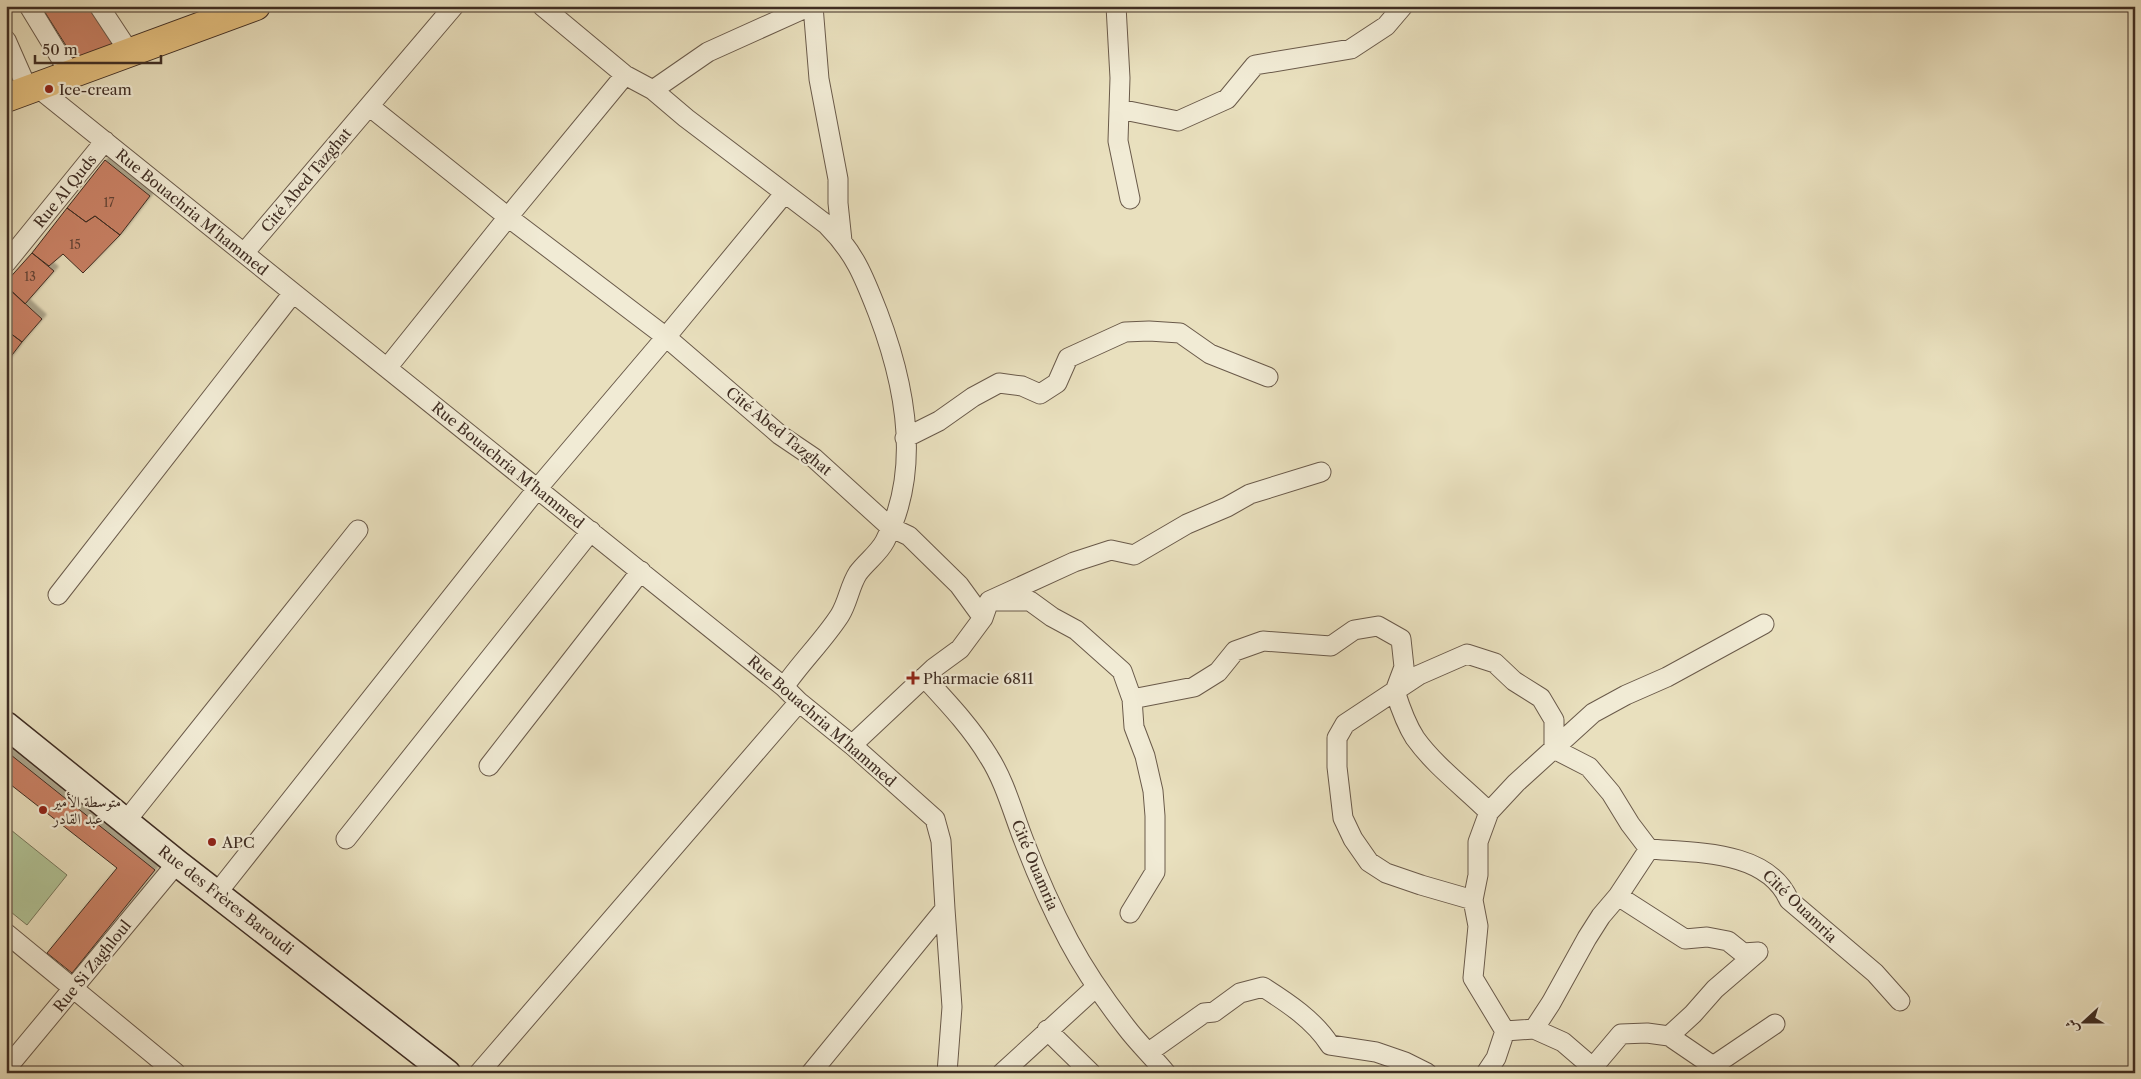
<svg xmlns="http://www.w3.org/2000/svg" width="2141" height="1079" font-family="'Libre Caslon Text',Amiri,serif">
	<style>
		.green { fill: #b1c396; stroke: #78785c }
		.building { fill: #c98165; stroke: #3f2d23; filter: url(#shadow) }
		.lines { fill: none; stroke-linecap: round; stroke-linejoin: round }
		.street-casing { stroke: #6a5a4a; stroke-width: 21 }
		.secondary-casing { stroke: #3f2d23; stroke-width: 29 }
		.primary-casing { stroke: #3f2d23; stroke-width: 30 }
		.street { stroke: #f1ebd5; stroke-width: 19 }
		.secondary { stroke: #f1ebd5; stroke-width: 26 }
		.primary { stroke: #e4c07f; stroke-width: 28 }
		.poi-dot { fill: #8f2418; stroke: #f1ebd5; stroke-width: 2 }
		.labels { text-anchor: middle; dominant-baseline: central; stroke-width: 4.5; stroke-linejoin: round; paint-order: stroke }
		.number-label { font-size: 12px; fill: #624234 }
		.poi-label { font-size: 15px; fill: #3f2d23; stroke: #f1ebd5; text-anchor: start }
		.street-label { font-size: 15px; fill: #3f2d23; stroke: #f1ebd5 }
	</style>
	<defs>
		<filter id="shadow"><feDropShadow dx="4.5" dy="-4.5" stdDeviation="1" flood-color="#0004"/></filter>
	</defs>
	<rect width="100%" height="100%" fill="#e9e0be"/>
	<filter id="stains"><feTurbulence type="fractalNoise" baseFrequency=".004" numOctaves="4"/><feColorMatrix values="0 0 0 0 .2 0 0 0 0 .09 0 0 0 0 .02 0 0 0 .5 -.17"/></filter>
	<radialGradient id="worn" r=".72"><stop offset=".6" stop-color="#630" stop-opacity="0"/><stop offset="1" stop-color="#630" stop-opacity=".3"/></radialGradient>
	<path class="green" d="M 6,826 L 67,875 L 27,925 L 6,908 Z"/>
	<path class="building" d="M 41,6 L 89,6 L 119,50 L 77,63 Z
		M 105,160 L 150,196 L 120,235 L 95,216 L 86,222 L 67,208 Z
		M 67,208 L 86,222 L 95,216 L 120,235 L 83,273 L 63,254 L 49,266 L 32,253 Z
		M 32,253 L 54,271 L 25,304 L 6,286 L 6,282 Z
		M 6,286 L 42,319 L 22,342 L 6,330 Z
		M 6,330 L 22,342 L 6,363 Z
		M 6,751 L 155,870 L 72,973 L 47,953 L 117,868 L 6,781 Z"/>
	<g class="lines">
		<g class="street-casing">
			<path id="street" d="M 29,6 L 71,75
				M 99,6 L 130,53
				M 542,6 L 625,75 L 653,90 L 686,118 L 827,225 C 855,253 864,277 878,313 C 905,384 922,470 885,541 C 879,553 866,562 858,573 C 850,585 848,602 840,615 C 824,640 801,662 784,687
				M 813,6 L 819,79 L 838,179 L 838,203 L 842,241
				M 1116,6 L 1120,78 L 1118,141 L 1130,199
				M 6,40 L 28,90
				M 37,87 L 784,687 L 799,702 L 852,745 L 935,819 L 941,841 L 945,909 L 811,1073
				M 653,90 L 708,52 L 810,6
				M 369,106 L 508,217 L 666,337 L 780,435 L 814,458 L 890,527 L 909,536 L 959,585 L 983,618
				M 1119,109 L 1178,121 L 1227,99 L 1255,65 L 1351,49 L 1386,26 L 1403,6
				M 244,253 L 454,6
				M 6,263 L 105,141
				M 387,368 L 508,217 L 625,75
				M 905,438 L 939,421 L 973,397 L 999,383 L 1022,386 L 1040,394 L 1057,383 L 1068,358 L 1125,332 L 1149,331 L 1180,333 L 1210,354 L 1268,377
				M 58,595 L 293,293
				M 998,601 L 1030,601 L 1052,617 L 1076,630 L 1122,671 L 1132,699 L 1134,727 L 1145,756 L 1153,791 L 1155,816 L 1155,872 L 1130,913
				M 924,677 C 947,702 971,727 989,757 C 1005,782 1013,813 1024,841 C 1037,875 1052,909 1069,941 C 1085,971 1105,1000 1126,1027 C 1138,1043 1153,1057 1166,1073
				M 1395,691 C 1400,707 1406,724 1415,738 C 1435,766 1465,788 1489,812
				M 1132,699 L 1194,687 L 1218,672 L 1235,651 L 1263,641 L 1331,646 L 1354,630 L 1378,626 L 1401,639 L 1404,667 L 1395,691
				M 852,745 L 934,668 L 960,649 L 983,618 L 989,601 L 1074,562 L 1111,550 L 1134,555 L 1187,524 L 1227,507 L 1250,494 L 1321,472
				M 489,766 L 641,571
				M 126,821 L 358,530
				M 346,839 L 591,531
				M 217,893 L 537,489 L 666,337 L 784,194
				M 1618,896 L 1685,939 L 1707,937 L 1728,941 L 1743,953 L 1758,952
				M 1473,900 L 1421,885 L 1386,873 L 1369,862 L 1353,839 L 1343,818 L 1337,767 L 1337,738 L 1345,724 L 1419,675 L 1467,654 L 1495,663 L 1514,681 L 1541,698 L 1554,720 L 1554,749 L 1589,767 L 1611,793 L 1630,824 L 1649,849 C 1696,853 1767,850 1789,900 L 1875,973 L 1900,1001
				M 945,909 L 952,1007 L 947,1073
				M 6,933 L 176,1073
				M 1534,1029 L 1551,1003 L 1587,938 L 1601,916 L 1618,896 L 1649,849
				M 1047,1030 L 1091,1073
				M 1505,1031 L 1473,978 L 1478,926 L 1473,900 L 1478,875 L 1478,842 L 1489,812 L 1516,783 L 1593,713 L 1626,695 L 1667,677 L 1764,624
				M 1505,1031 L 1534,1029 L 1563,1042 L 1599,1073
				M 1669,1036 L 1693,1014 L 1715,989 L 1758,952
				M 1149,1052 L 1204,1013 L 1214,1012 L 1240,993 L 1263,987 C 1288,1003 1314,1020 1330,1045 L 1376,1052 L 1405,1062 L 1427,1073
				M 1594,1066 L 1621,1034 L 1647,1033 L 1669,1036 L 1713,1066
				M 6,1069 L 177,863
				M 479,1073 L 799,702
				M 1002,1073 L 1096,987
				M 1486,1073 L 1496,1058 L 1505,1031
				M 1709,1073 L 1713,1066 L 1775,1024"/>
		</g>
		<g class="secondary-casing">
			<path id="secondary" d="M 6,725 L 177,863 L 447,1073"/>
		</g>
		<g class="primary-casing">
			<path id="primary" d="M 6,98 L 256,6"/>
		</g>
		<use href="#street" class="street"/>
		<use href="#secondary" class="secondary"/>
		<use href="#primary" class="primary"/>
	</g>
	<g class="poi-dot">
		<circle cx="49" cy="89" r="5"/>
		<path d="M910.5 670.5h5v5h5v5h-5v5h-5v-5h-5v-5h5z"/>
		<circle cx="43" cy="810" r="5"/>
		<circle cx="212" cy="842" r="5"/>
	</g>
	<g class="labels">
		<g class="number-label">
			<text x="109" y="202">17</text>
			<text x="75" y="244">15</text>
			<text x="30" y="276">13</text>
		</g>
		<g class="poi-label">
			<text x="59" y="89">Ice-cream</text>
			<text x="923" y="678">Pharmacie 6811</text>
			<text x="53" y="801">متوسطة الأمير<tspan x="53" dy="17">عبد القادر</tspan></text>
			<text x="222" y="842">APC</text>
		</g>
		<g class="street-label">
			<text transform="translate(306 180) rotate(-50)">Cité Abed Tazghat</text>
			<text transform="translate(65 191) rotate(-51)">Rue Al Quds</text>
			<text transform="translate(192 212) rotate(39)">Rue Bouachria M'hammed</text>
			<text transform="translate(779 431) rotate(39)">Cité Abed Tazghat</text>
			<text transform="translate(508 465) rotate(39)">Rue Bouachria M'hammed</text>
			<text transform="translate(822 721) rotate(41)">Rue Bouachria M'hammed</text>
			<text transform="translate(1035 865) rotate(67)">Cité Ouamria</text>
			<text transform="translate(226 900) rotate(38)">Rue des Frères Baroudi</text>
			<text transform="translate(1800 906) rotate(44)">Cité Ouamria</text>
			<text transform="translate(92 966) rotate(-51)">Rue Si Zaghloul</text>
		</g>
	</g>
	<rect width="2141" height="1079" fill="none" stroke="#e9e0be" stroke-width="25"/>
	<rect x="8" y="8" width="2126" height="1064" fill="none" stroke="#3f2d23" stroke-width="2.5"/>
	<rect x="12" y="12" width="2116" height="1054" fill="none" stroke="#3f2d23"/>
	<g transform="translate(2084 1022) rotate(249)" stroke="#f1ebd5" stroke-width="4" paint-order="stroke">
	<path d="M0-4L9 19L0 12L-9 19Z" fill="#3f2d23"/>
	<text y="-8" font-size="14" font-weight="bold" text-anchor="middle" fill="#3f2d23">ش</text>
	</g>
	<path d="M35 55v8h126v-8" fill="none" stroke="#3f2d23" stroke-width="2.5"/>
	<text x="42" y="55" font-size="15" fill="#3f2d23" stroke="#f1ebd5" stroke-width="4" paint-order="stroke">50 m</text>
	<rect width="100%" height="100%" filter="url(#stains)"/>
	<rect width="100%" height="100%" fill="url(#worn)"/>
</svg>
